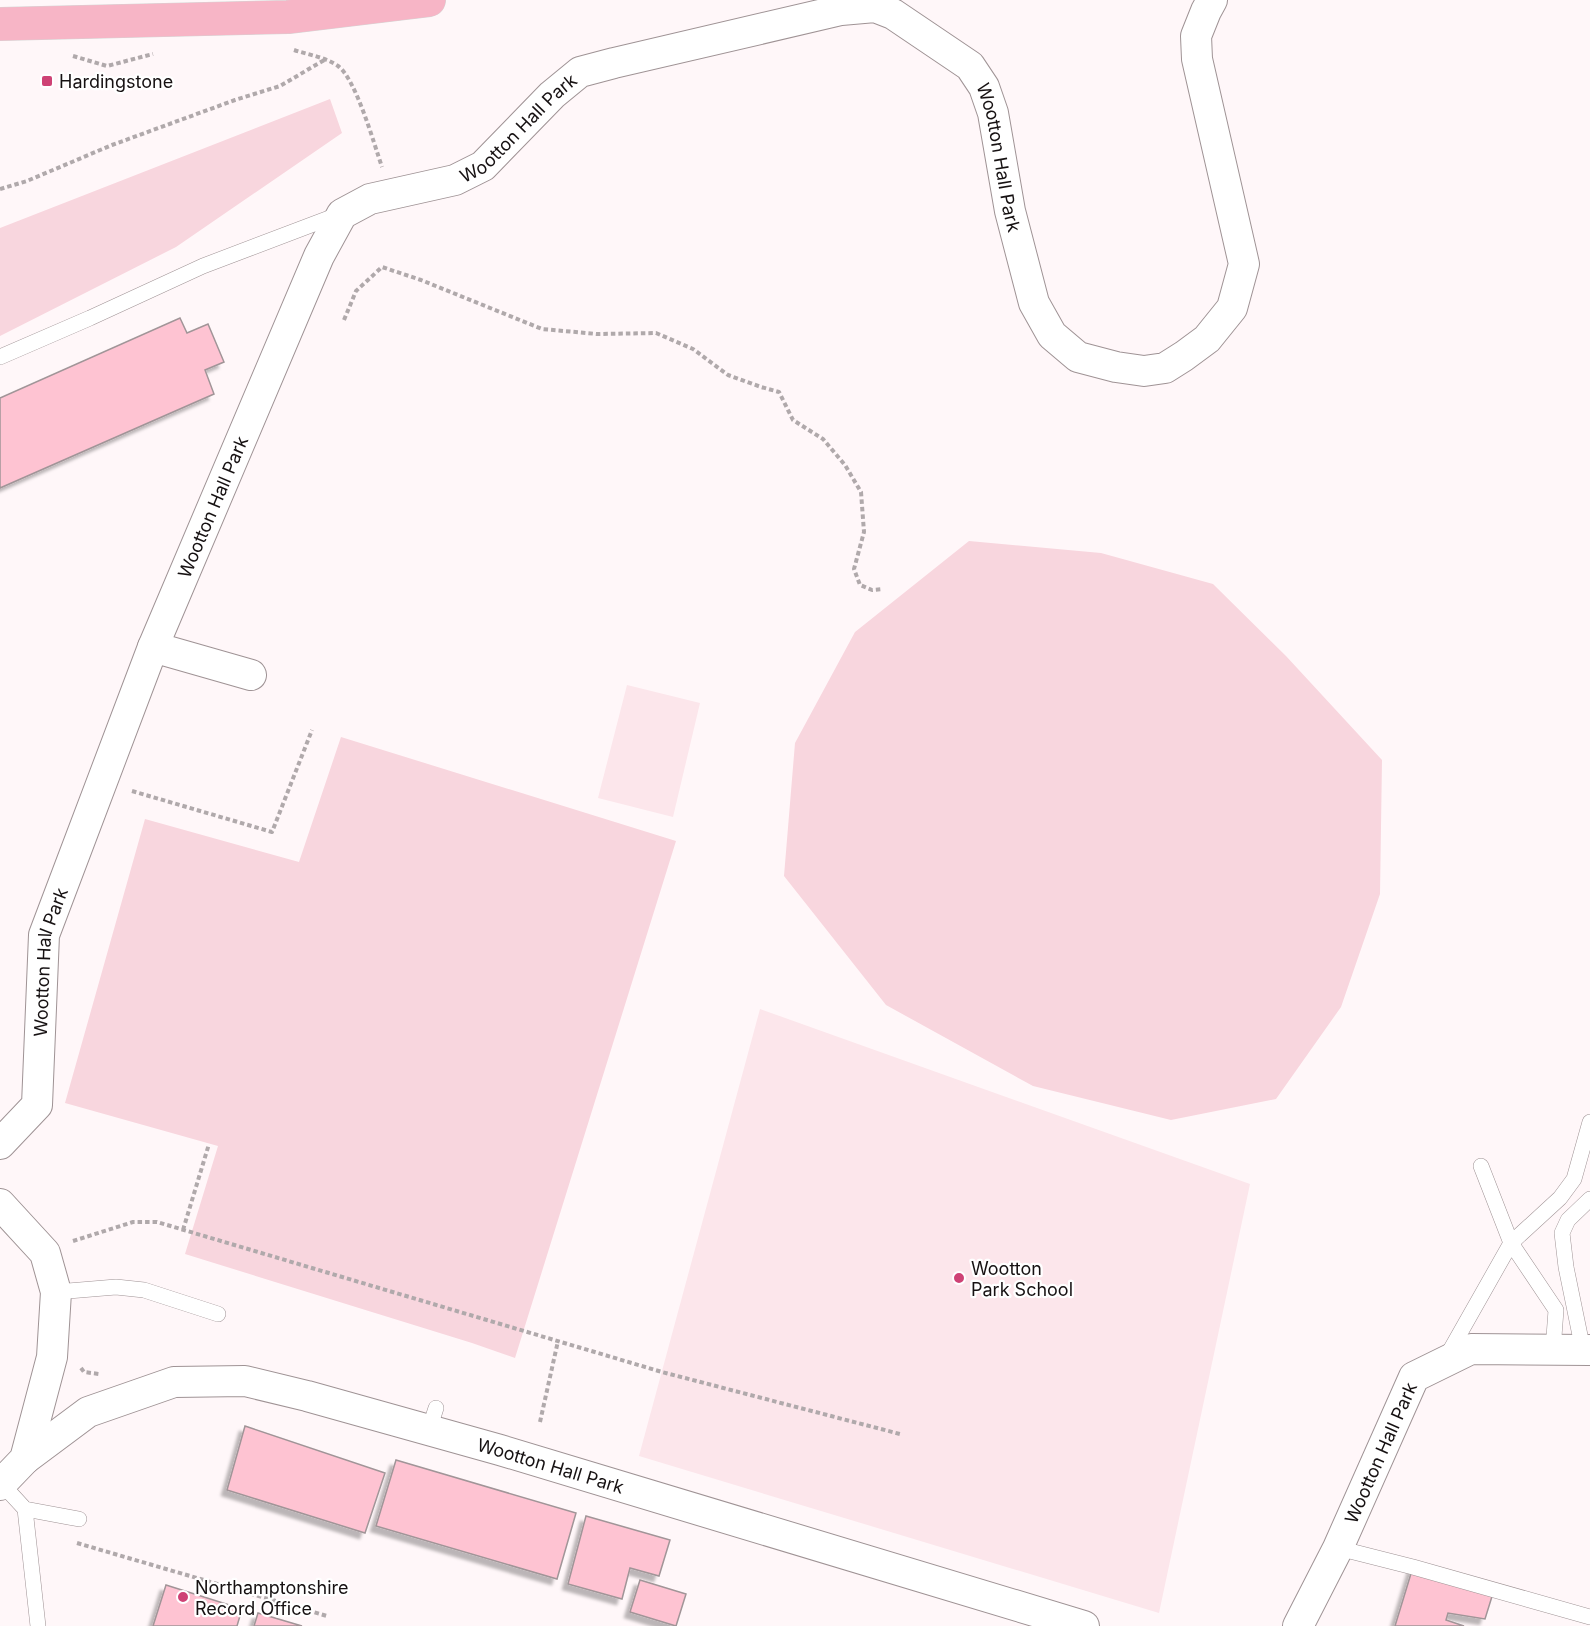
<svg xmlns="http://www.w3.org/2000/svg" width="1590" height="1626" font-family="Inter,sans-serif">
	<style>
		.built { fill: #fce6eb }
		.green { fill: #f8d6de }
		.building { fill: #fec3d2; stroke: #a19598; stroke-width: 1.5; filter: url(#shadow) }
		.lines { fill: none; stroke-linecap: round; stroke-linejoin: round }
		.lane-casing { stroke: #9f9395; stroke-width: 16 }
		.street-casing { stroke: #9f9395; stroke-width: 32 }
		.highway-casing { stroke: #d5d4d4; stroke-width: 34 }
		.path { stroke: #b0a9ab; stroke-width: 4; stroke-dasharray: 4.5 3; stroke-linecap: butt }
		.lane { stroke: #fff; stroke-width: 15 }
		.street { stroke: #fff; stroke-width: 30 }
		.highway { stroke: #f7b5c6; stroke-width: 33 }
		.poi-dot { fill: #ce4275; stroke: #fff; stroke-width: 2 }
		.labels { text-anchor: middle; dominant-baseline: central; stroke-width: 4.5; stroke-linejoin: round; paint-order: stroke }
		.poi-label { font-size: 18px; fill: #161112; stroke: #fff; text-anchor: start }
		.street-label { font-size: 18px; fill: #161112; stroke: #fff }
	</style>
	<defs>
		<filter id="shadow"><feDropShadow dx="-5.5" dy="5.5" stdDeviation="1.5" flood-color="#0004"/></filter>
	</defs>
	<rect width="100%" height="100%" fill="#fff7f9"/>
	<path class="built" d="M 627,685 L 700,703 L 673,817 L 598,798 Z
		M 760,1009 L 1250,1184 L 1159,1613 L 639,1456 Z"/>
	<path class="green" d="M 330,99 L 342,133 L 176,247 L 0,336 L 0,228 Z
		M 969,541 L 1101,553 L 1213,584 L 1286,656 L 1382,760 L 1380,894 L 1341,1007 L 1276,1099 L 1171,1120 L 1033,1086 L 886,1005 L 784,876 L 795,743 L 855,632 Z
		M 341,737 L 676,841 L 515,1358 L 472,1343 L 185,1254 L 218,1146 L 65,1103 L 145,819 L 299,862 Z"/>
	<path class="building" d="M 180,318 L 187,333 L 208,324 L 224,362 L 205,370 L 214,394 L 0,488 L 0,398 Z
		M 245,1426 L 385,1473 L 365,1533 L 227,1490 Z
		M 396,1460 L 576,1513 L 557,1579 L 376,1526 Z
		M 586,1516 L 670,1540 L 659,1576 L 630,1568 L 622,1599 L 568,1584 Z
		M 1413,1567 L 1494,1590 L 1485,1619 L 1448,1613 L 1446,1620 L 1464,1626 L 1395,1626 Z
		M 640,1580 L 686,1594 L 676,1626 L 630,1612 Z
		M 166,1585 L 242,1609 L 237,1626 L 153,1626 Z
		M 258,1613 L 302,1626 L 254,1626 Z"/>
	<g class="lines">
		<g class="lane-casing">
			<path id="lane" d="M 0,357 L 90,318 L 203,266 L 340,214
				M 1481,1166 L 1511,1243 L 1556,1310 L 1553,1350
				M 56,1292 L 116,1287 L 144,1290 L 218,1314
				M 1583,1350 L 1566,1267 L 1562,1233 L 1568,1220 L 1590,1199
				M 1447,1356 L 1511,1243 L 1560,1198 L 1574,1179 L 1590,1122
				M 429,1430 L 436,1408
				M 2,1484 L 25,1509 L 79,1519
				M 25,1509 L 38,1626
				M 1338,1548 L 1413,1567 L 1590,1617"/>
		</g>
		<g class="street-casing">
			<g id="street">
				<path d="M 153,647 L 251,675"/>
				<path id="s1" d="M 0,1144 L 37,1105 L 44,935 L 153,647 L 319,256 L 342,214 L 370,199 L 455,180 L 483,166 L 552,95 L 580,72 L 614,63 L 841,10 L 875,7 L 893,14 L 970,66 L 984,87 L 993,113 L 1010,211 L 1034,303 L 1052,335 L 1078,357 L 1116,367 L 1144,371 L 1165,368 L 1184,356 L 1207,339 L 1232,308 L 1244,264 L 1197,59 L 1196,36 L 1206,11 L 1212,0"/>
				<path d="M 0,1204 L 45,1253 L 56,1292 L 52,1357 L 25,1459 L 0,1485"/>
				<path id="s2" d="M 25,1459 L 88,1412 L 174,1382 L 245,1381 L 307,1396 L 500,1450 L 1084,1626"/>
				<path id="s3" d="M 1298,1626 L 1338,1548 L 1414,1377 L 1471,1349 L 1590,1350"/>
			</g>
		</g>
		<g class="highway-casing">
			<path id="highway" d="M 0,24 L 288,17 L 429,0"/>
		</g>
		<path class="path" d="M 294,50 C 309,55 325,57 338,66 C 356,79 374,144 382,167
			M 73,56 L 107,66 L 153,54
			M 0,189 L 27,181 L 112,145 L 235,100 L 280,86 L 326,59
			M 344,320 L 356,291 L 382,267 L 421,280 L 542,329 L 597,334 L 656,333 L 693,349 L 728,375 L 761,387 L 779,392 L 793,420 L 823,439 L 845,465 L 861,492 L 864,532 L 854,569 L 860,585 L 872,590 L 883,589
			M 132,791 L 272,832 L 312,730
			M 183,1230 L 209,1144
			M 73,1241 L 133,1222 L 157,1222 L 662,1372 L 900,1434
			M 81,1368 L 84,1372 L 99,1374
			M 540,1422 L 558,1341
			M 77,1543 L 327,1616"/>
		<use href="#lane" class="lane"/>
		<use href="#street" class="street"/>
		<use href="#highway" class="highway"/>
	</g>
	<g class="poi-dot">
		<rect x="41" y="75" width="12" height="12" rx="3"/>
		<circle cx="959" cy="1278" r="6"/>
		<circle cx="183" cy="1597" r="6"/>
	</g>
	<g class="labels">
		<g class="poi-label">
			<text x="59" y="81">Hardingstone</text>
			<text x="971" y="1268">Wootton<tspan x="971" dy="21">Park School</tspan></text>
			<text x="195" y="1587">Northamptonshire<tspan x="195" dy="21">Record Office</tspan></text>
		</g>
		<g class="street-label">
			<text stroke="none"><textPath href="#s1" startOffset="1206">Wootton Hall Park</textPath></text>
			<text stroke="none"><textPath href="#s1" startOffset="1802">Wootton Hall Park</textPath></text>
			<text stroke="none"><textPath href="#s1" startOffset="684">Wootton Hall Park</textPath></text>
			<text stroke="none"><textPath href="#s1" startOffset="198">Wootton Hall Park</textPath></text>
			<text stroke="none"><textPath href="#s3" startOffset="192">Wootton Hall Park</textPath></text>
			<text stroke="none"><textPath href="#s2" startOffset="558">Wootton Hall Park</textPath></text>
		</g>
	</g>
</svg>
